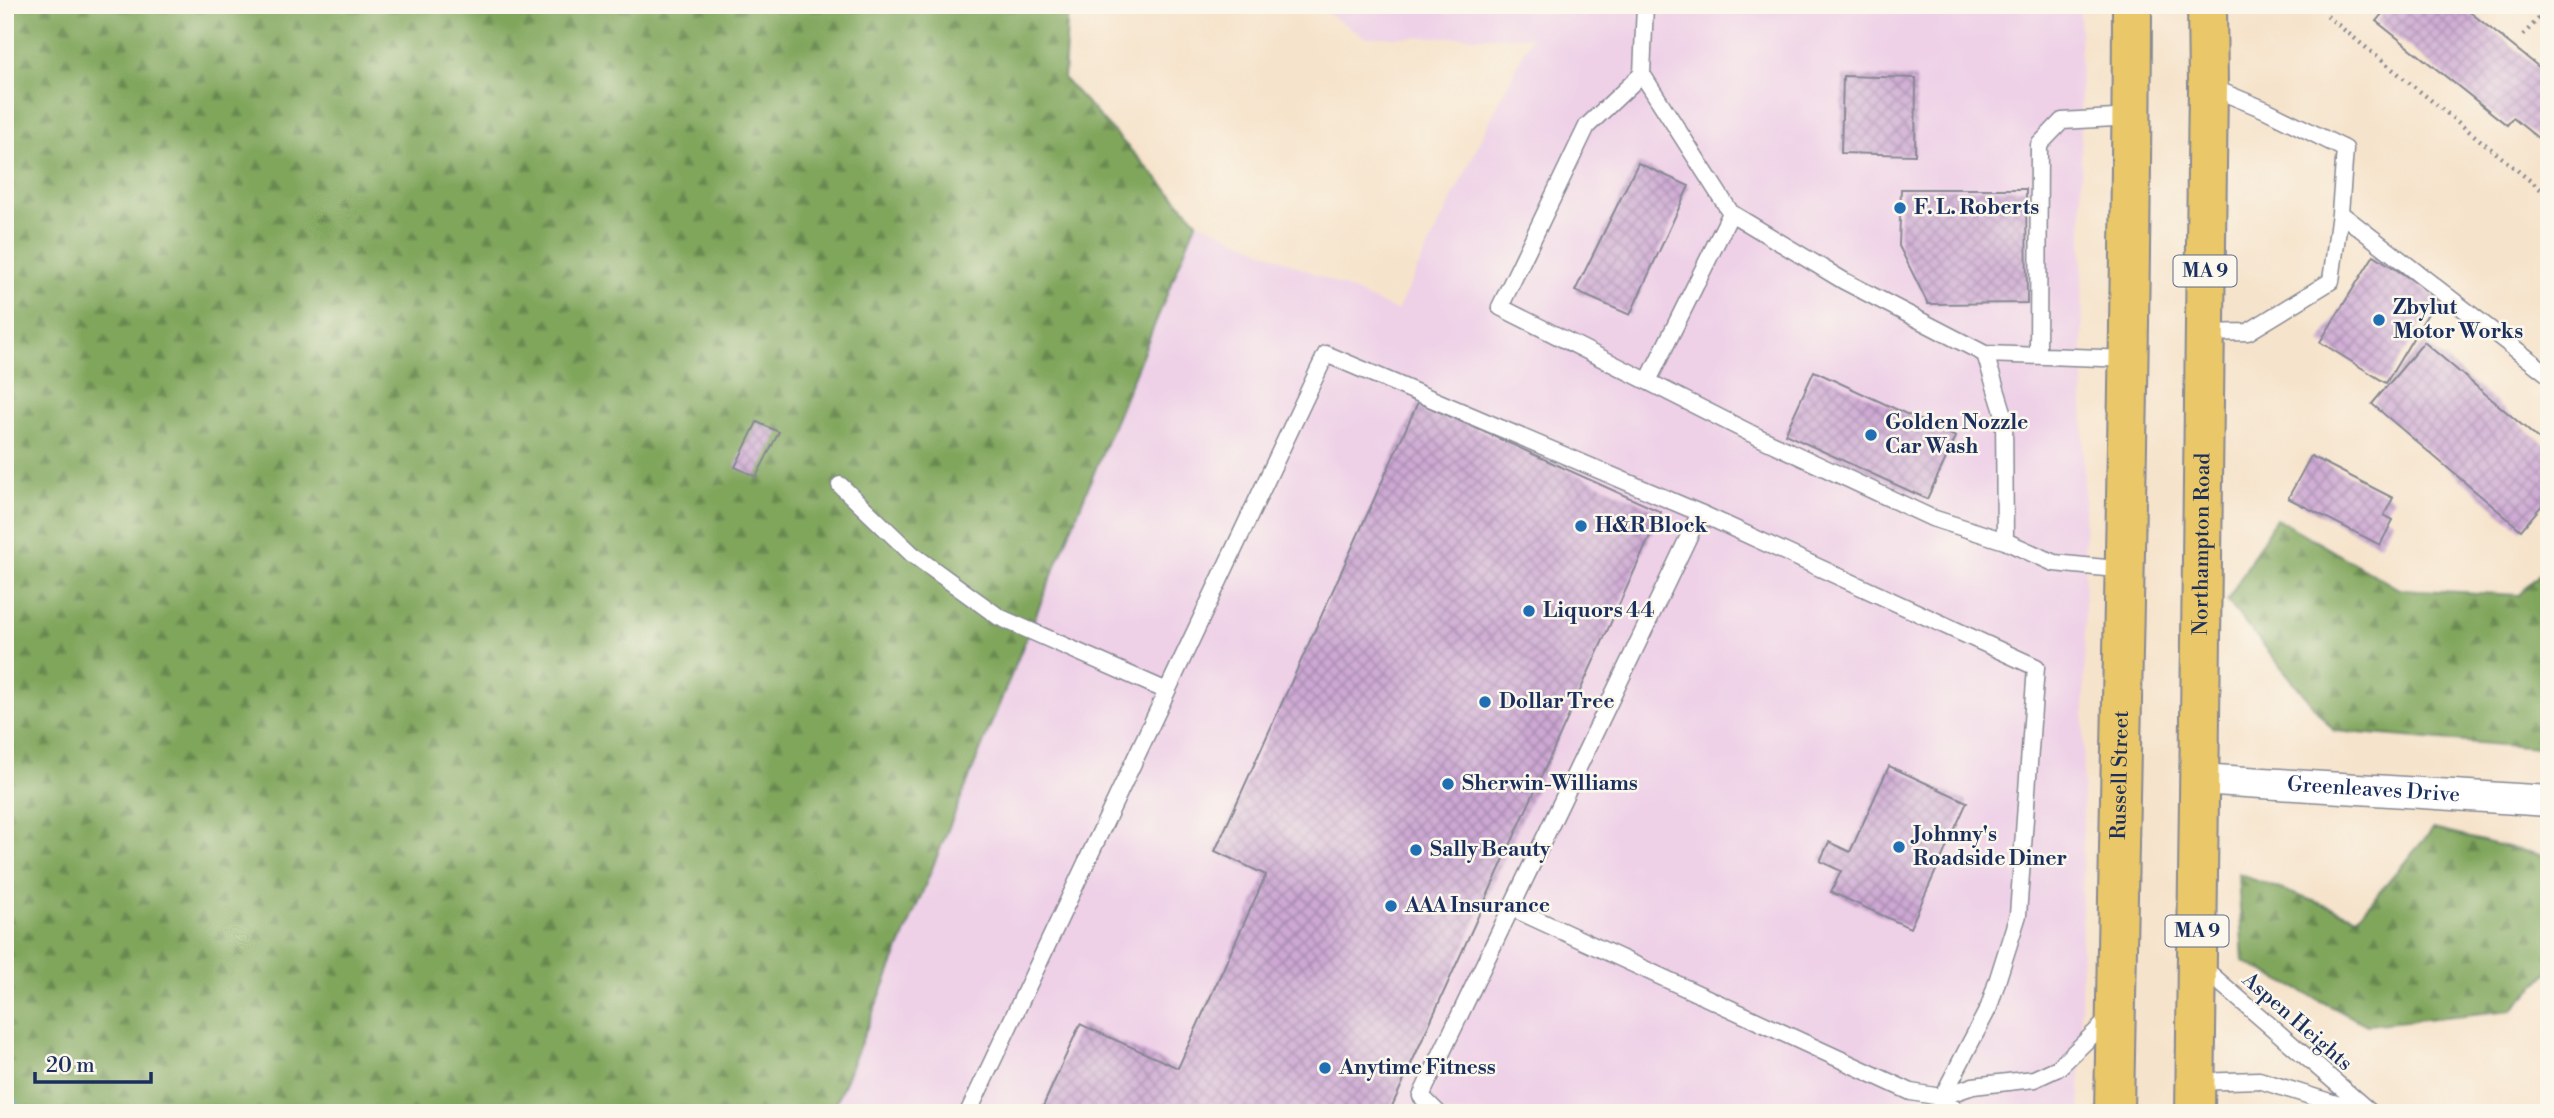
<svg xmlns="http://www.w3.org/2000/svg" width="2554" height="1118" font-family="'Libre Bodoni',serif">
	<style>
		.built { fill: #eed0e7 }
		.forest { fill: url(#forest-firs); stroke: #4e6a5d; stroke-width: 2 }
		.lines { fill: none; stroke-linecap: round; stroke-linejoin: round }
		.stream { stroke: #5da2d2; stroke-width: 12 }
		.building { fill: url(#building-cross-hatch) }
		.lane-casing { stroke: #888994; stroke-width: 19 }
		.street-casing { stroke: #888994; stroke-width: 33 }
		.highway-casing { stroke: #888994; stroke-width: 42 }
		.path { stroke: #888994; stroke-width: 4.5; stroke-dasharray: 2 5; stroke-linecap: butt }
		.lane { stroke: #fff; stroke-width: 16 }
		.street { stroke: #fff; stroke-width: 30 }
		.highway { stroke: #eac769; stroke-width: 38 }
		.poi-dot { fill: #1f6fb2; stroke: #fbf7ec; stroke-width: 2.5 }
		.labels { text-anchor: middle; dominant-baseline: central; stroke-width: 5; stroke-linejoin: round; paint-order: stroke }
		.shield { fill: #fbf7ec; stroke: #5e6b89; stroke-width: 2 }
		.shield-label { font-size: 19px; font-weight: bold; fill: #1b2f5e }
		.poi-label { font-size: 21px; font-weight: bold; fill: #1b2f5e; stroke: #fbf7ec; text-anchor: start }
		.street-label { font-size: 21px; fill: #1b2f5e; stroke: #fbf7ec }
	</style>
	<defs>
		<pattern id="forest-firs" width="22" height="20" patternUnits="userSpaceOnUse" patternTransform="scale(1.75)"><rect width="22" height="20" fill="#80a65c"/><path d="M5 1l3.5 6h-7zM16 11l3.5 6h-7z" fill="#68884f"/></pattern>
		<pattern id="building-cross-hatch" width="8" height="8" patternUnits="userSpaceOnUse" patternTransform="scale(1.75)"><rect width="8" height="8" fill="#cda8d3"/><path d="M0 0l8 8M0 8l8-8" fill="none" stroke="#a689ae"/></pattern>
	</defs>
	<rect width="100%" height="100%" fill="#fbf7ec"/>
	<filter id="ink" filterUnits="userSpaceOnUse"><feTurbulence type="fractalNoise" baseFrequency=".0143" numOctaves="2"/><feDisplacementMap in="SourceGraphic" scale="14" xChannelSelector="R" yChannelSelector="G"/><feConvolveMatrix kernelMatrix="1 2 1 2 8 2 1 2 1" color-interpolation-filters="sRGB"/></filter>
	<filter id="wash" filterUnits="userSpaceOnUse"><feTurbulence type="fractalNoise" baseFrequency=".00686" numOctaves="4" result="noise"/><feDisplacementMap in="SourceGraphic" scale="28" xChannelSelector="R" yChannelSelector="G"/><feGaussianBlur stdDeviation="1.57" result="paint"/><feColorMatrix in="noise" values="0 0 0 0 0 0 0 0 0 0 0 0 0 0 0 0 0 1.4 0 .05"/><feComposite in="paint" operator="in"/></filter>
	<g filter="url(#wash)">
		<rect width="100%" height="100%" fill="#f6e3cb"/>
		<path class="built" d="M 1314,5 L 2080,5 L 2085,612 L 2080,1113 L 832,1113 L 1197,221 L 1397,311 L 1531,37 L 1365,37 Z"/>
		<path class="forest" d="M 5,5 L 1068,5 L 1064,79 L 1197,221 L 832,1113 L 5,1113 Z
			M 2276,518 L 2399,589 L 2519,595 L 2549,564 L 2549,749 L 2334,731 L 2227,601 Z
			M 2433,829 L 2549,857 L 2549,971 L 2512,1010 L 2367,1025 L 2243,961 L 2238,874 L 2358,917 Z"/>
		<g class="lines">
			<path class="stream" d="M 5,1095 L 17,1113"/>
		</g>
		<g id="blocks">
			<path class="building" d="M 2373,5 L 2461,5 L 2549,75 L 2549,147 L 2513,118 L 2507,125 L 2376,21 L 2383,13 Z
				M 1843,76 L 1916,78 L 1915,155 L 1841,153 Z
				M 1638,163 L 1689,186 L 1630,315 L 1575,291 Z
				M 1901,189 L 2026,189 L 2027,303 L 1928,304 L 1899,246 Z
				M 2374,255 L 2438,297 L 2386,383 L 2320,342 Z
				M 2424,342 L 2549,448 L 2549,497 L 2521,530 L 2372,404 Z
				M 1814,371 L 1956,437 L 1927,499 L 1785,434 Z
				M 1418,402 L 1661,512 L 1389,1113 L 1040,1113 L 1080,1024 L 1178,1068 L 1266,875 L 1215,851 Z
				M 757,422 L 779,432 L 756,477 L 735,467 Z
				M 2311,456 L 2393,498 L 2384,515 L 2393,520 L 2380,545 L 2288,498 Z
				M 1889,766 L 1967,802 L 1910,928 L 1831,892 L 1841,871 L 1820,861 L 1829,842 L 1850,852 Z"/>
		</g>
	</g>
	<g filter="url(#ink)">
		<use href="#blocks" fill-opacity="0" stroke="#888994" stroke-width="2"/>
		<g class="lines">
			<g class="lane-casing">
				<path id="lane" d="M 1645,5 L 1642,74 L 1731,213 L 1844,281 L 1985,354 L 2130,359
					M 1642,74 L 1587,126 L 1500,307 L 1752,434 L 1932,518 L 2005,541
					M 2340,213 L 2549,375
					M 2204,333 L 2248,332 L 2331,281 L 2340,213 L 2345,149 L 2266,110 L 2208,86
					M 1985,354 L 2004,415 L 2005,541 L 2054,563 L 2126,570
					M 2038,355 L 2039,145 L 2062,121 L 2132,117
					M 1648,381 L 1731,213
					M 840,485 L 912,554 L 999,617 L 1167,691
					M 1512,908 L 1911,1092 L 1941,1097 L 1973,1086 L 2034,1079 L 2058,1068 L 2112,1016
					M 2201,966 L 2371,1113
					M 2195,1082 L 2259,1080 L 2365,1113
					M 1941,1097 L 1959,1113
					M 968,1113 L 1326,354 L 1700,513 L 2036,667 L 2018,915 L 1989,1007 L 1934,1113
					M 1438,1113 L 1421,1096 L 1700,513"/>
			</g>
			<g class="street-casing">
				<g id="street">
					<path id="s1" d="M 2199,779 L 2549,801"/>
				</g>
			</g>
			<g class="highway-casing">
				<g id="highway">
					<path id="s2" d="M 2114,1113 C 2120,744 2131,375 2132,5"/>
					<path id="s3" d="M 2195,1113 L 2208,86 L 2207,5"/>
				</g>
			</g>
			<path class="path" d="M 2327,16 L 2549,196
				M 2523,35 L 2549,8"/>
			<use href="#lane" class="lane"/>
			<use href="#street" class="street"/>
			<use href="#highway" class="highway"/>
		</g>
	</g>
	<g class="poi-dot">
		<circle cx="1900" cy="208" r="7"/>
		<circle cx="2379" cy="320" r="7"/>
		<circle cx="1871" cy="435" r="7"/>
		<circle cx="1581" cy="526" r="7"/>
		<circle cx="1529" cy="611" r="7"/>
		<circle cx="1485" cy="702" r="7"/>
		<circle cx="1448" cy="784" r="7"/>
		<circle cx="1899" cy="847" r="7"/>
		<circle cx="1416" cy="850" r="7"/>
		<circle cx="1391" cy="906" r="7"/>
		<circle cx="1325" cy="1068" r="7"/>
	</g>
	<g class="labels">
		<g class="shield">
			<rect x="2173.5" y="255.5" width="63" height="31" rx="5"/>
			<rect x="2165.5" y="915.5" width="63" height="31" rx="5"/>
		</g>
		<g class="shield-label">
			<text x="2205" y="271">MA 9</text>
			<text x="2197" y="931">MA 9</text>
		</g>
		<g class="poi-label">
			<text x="1914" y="208">F. L. Roberts</text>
			<text x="2393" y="308">Zbylut<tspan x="2393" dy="24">Motor Works</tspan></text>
			<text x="1885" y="423">Golden Nozzle<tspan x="1885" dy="24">Car Wash</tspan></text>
			<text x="1595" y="526">H&amp;R Block</text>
			<text x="1543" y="611">Liquors 44</text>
			<text x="1499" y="702">Dollar Tree</text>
			<text x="1462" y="784">Sherwin-Williams</text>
			<text x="1913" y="835">Johnny's<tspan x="1913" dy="24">Roadside Diner</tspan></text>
			<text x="1430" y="850">Sally Beauty</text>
			<text x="1405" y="906">AAA Insurance</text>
			<text x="1339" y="1068">Anytime Fitness</text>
		</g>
		<g class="street-label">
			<text stroke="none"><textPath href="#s3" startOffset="569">Northampton Road</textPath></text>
			<text stroke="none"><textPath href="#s2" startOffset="338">Russell Street</textPath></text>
			<text stroke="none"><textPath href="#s1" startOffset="175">Greenleaves Drive</textPath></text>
			<text transform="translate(2297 1022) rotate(41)">Aspen Heights</text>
		</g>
	</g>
	<rect width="2554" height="1118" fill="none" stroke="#fbf7ec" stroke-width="28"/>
	<path d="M35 1072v10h116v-10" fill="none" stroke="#1b2f5e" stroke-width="3.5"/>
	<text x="46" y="1072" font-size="21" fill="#1b2f5e" stroke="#fbf7ec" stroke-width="5" paint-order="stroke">20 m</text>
</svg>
